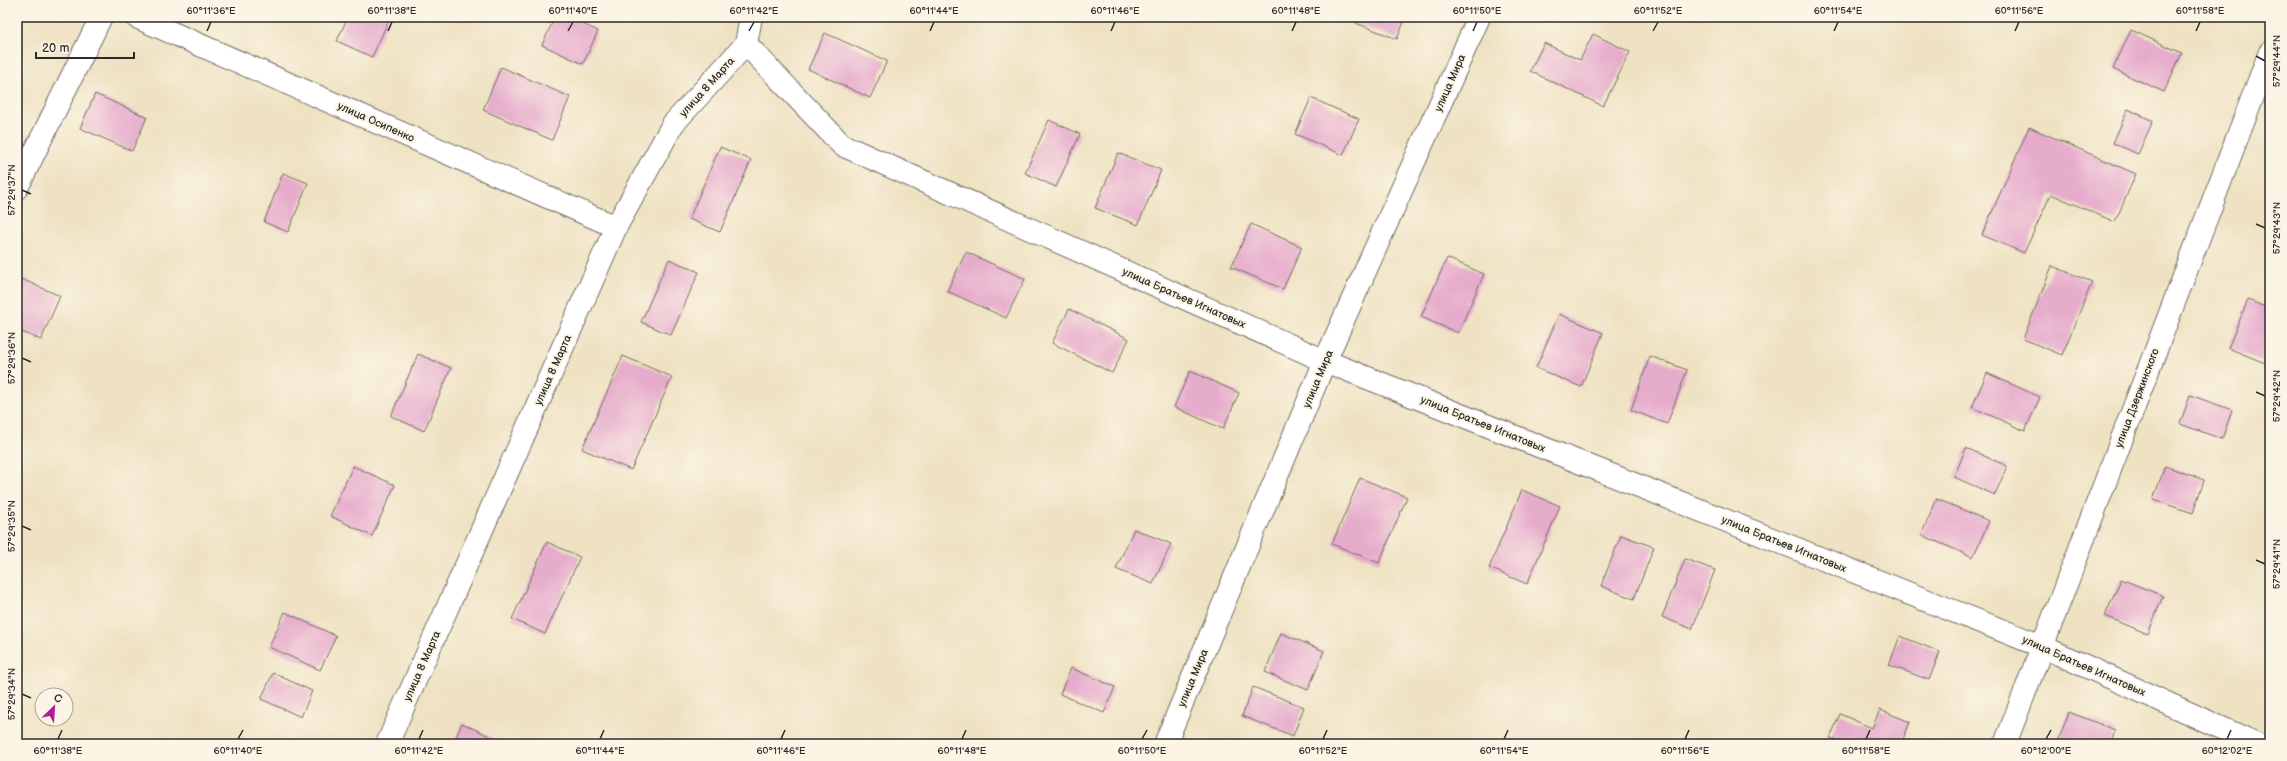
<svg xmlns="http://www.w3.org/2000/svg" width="2287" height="761" font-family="'Balsamiq Sans',sans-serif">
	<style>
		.building { fill: #e6accc }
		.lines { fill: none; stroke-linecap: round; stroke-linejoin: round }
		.minor-casing { stroke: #706b60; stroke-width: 24 }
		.minor { stroke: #fff; stroke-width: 22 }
		.ticks { fill: none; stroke: #2b2b2b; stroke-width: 1.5 }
		.labels { text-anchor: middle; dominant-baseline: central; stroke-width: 4; stroke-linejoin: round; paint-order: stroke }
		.street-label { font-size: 11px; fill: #2b2b2b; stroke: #fcf5e5 }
		.neatline { fill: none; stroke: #2b2b2b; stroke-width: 1.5 }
		.ticks-label { font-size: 10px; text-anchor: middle; fill: #2b2b2b }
	</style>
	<rect width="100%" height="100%" fill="#fcf5e5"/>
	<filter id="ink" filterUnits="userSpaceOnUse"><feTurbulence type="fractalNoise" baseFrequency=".025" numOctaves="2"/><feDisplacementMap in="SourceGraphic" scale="8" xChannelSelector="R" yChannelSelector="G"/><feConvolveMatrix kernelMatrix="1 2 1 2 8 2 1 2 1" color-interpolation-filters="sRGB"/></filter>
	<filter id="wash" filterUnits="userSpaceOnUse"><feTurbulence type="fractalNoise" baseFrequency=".012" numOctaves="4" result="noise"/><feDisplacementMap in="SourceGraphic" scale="16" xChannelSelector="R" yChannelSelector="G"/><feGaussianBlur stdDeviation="0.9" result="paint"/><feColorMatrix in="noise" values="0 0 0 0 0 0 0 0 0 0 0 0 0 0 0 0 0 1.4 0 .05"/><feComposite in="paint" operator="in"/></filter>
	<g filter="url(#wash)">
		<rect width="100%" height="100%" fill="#efe2c3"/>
		<g id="blocks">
			<path class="building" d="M 348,17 L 390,17 L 372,57 L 337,41 Z
				M 555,17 L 568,17 L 598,31 L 583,64 L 542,45 Z
				M 1359,17 L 1406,17 L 1397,39 L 1356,23 Z
				M 2131,30 L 2182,53 L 2164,92 L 2113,69 Z
				M 825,33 L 887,61 L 870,98 L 808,69 Z
				M 1593,34 L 1630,52 L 1603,106 L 1530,71 L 1544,43 L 1580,60 Z
				M 501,67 L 570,97 L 552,140 L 483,110 Z
				M 95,94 L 147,117 L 132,151 L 80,128 Z
				M 1311,98 L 1359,119 L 1343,155 L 1295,134 Z
				M 2128,109 L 2153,121 L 2138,154 L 2113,143 Z
				M 1049,120 L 1080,134 L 1056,187 L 1025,173 Z
				M 2029,127 L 2136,174 L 2115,222 L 2051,194 L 2024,253 L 1982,235 Z
				M 720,147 L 751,160 L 720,232 L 689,219 Z
				M 1118,153 L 1161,170 L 1138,225 L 1095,208 Z
				M 283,173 L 308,183 L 288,232 L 264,222 Z
				M 1251,224 L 1302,247 L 1283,289 L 1231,267 Z
				M 966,252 L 1025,279 L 1006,318 L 947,291 Z
				M 1447,258 L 1484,274 L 1458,333 L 1421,317 Z
				M 669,259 L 699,272 L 671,335 L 641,322 Z
				M 2052,266 L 2092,282 L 2062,355 L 2023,339 Z
				M 17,277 L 60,296 L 41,340 L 17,330 Z
				M 2248,300 L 2270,309 L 2270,365 L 2228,348 Z
				M 1069,309 L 1129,339 L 1112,373 L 1052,343 Z
				M 1559,314 L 1603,333 L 1581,387 L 1536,368 Z
				M 418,354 L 451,368 L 424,431 L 391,416 Z
				M 623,356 L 672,377 L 631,470 L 582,449 Z
				M 1650,356 L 1687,370 L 1667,424 L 1631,410 Z
				M 1190,371 L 1239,393 L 1223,429 L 1174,407 Z
				M 1987,373 L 2040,397 L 2025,431 L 1972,407 Z
				M 2190,395 L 2232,410 L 2222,439 L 2180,424 Z
				M 1966,448 L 2007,466 L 1995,495 L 1954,477 Z
				M 353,466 L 395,485 L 372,536 L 330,516 Z
				M 2165,466 L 2204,480 L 2193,513 L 2153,500 Z
				M 1360,478 L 1407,497 L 1379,563 L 1332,544 Z
				M 1522,490 L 1560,506 L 1527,584 L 1489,568 Z
				M 1937,499 L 1989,521 L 1973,557 L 1921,535 Z
				M 1134,529 L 1171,544 L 1153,584 L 1116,569 Z
				M 1621,535 L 1654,547 L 1634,599 L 1601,586 Z
				M 547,542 L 580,557 L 545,634 L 512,619 Z
				M 1685,559 L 1715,570 L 1692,629 L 1662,617 Z
				M 2121,579 L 2163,596 L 2148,634 L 2105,616 Z
				M 285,612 L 336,636 L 320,670 L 269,647 Z
				M 1281,633 L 1324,651 L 1308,690 L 1265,672 Z
				M 1900,636 L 1940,652 L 1929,680 L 1889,665 Z
				M 1071,668 L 1115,687 L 1104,713 L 1060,694 Z
				M 273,673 L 312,691 L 301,717 L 261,699 Z
				M 1253,687 L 1304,707 L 1293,736 L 1242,716 Z
				M 1880,710 L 1910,722 L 1901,744 L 1845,744 L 1830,738 L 1840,714 L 1872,728 Z
				M 2069,712 L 2115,730 L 2110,744 L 2057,744 Z
				M 462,723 L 506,744 L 453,744 Z
				M 1029,741 L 1037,744 L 1028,744 Z"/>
		</g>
	</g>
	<g filter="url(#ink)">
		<use href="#blocks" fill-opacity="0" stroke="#706b60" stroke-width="1"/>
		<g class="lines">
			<g class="minor-casing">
				<path id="minor" d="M 136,17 L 616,227
					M 746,44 L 842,145 L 1325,361 L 2041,646 L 2257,744
					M 17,188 L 101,17
					M 387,744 L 616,227 L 673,124 L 746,44 L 751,17
					M 1165,744 L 1325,361 L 1479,17
					M 2005,744 L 2270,52"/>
			</g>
			<use href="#minor" class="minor"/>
		</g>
	</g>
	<path class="ticks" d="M 207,31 L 211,22M 388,31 L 392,22M 568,31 L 573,22M 749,31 L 754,22M 930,31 L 934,22M 1111,31 L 1115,22M 1292,31 L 1296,22M 1473,31 L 1477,22M 1653,31 L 1658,22M 1834,31 L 1838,22M 2015,31 L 2019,22M 2196,31 L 2200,22M 2256,56 L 2265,61M 22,190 L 31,194M 2256,224 L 2265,228M 22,358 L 31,362M 2256,392 L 2265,396M 22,526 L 31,530M 2256,560 L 2265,564M 22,694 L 31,698M 58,739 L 62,730M 238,739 L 243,730M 419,739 L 423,730M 600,739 L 604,730M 781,739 L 785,730M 962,739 L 966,730M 1142,739 L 1147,730M 1323,739 L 1327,730M 1504,739 L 1508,730M 1685,739 L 1689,730M 1866,739 L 1870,730M 2046,739 L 2051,730M 2227,739 L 2231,730"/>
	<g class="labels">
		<g class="street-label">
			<text transform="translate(1450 83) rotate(-66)">улица Мира</text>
			<text transform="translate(707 87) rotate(-48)">улица 8 Марта</text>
			<text transform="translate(376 122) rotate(24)">улица Осипенко</text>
			<text transform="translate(1184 298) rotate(24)">улица Братьев Игнатовых</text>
			<text transform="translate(553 370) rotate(-66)">улица 8 Марта</text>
			<text transform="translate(1318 379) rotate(-67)">улица Мира</text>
			<text transform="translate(2137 398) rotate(-69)">улица Дзержинского</text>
			<text transform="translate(1483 424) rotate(22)">улица Братьев Игнатовых</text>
			<text transform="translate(1784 544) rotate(22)">улица Братьев Игнатовых</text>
			<text transform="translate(422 666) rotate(-66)">улица 8 Марта</text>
			<text transform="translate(2084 666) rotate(24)">улица Братьев Игнатовых</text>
			<text transform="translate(1193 678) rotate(-67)">улица Мира</text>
		</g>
	</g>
	<rect width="2287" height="761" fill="none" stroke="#fcf5e5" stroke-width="44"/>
	<g transform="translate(54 707) rotate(25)"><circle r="19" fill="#fcf5e5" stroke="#a8a49b"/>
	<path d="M0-3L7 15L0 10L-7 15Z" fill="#b5179e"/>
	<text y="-6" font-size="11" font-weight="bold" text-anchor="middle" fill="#2b2b2b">С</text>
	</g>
	<path d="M36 52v6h98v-6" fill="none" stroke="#2b2b2b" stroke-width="2"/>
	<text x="42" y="52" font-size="12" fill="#2b2b2b" stroke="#fcf5e5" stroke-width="3" paint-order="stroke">20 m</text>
	<rect x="22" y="22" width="2243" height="717" class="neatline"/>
	<g class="ticks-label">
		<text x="211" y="14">60°11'36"E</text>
		<text x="392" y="14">60°11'38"E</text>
		<text x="573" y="14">60°11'40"E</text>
		<text x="754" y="14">60°11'42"E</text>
		<text x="934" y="14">60°11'44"E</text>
		<text x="1115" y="14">60°11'46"E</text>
		<text x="1296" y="14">60°11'48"E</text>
		<text x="1477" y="14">60°11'50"E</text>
		<text x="1658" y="14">60°11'52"E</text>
		<text x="1838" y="14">60°11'54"E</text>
		<text x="2019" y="14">60°11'56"E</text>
		<text x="2200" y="14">60°11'58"E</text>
		<text transform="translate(2276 61) rotate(-90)" y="4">57°29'44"N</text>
		<text transform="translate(11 190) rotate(-90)" y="4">57°29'37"N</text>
		<text transform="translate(2276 228) rotate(-90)" y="4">57°29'43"N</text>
		<text transform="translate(11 358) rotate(-90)" y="4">57°29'36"N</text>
		<text transform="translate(2276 396) rotate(-90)" y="4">57°29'42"N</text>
		<text transform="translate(11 526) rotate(-90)" y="4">57°29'35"N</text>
		<text transform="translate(2276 564) rotate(-90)" y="4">57°29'41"N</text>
		<text transform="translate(11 694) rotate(-90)" y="4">57°29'34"N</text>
		<text x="58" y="754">60°11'38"E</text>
		<text x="238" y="754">60°11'40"E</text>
		<text x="419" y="754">60°11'42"E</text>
		<text x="600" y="754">60°11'44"E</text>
		<text x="781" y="754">60°11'46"E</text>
		<text x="962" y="754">60°11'48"E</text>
		<text x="1142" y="754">60°11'50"E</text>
		<text x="1323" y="754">60°11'52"E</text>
		<text x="1504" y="754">60°11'54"E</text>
		<text x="1685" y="754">60°11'56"E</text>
		<text x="1866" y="754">60°11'58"E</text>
		<text x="2046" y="754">60°12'00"E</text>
		<text x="2227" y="754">60°12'02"E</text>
	</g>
</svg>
